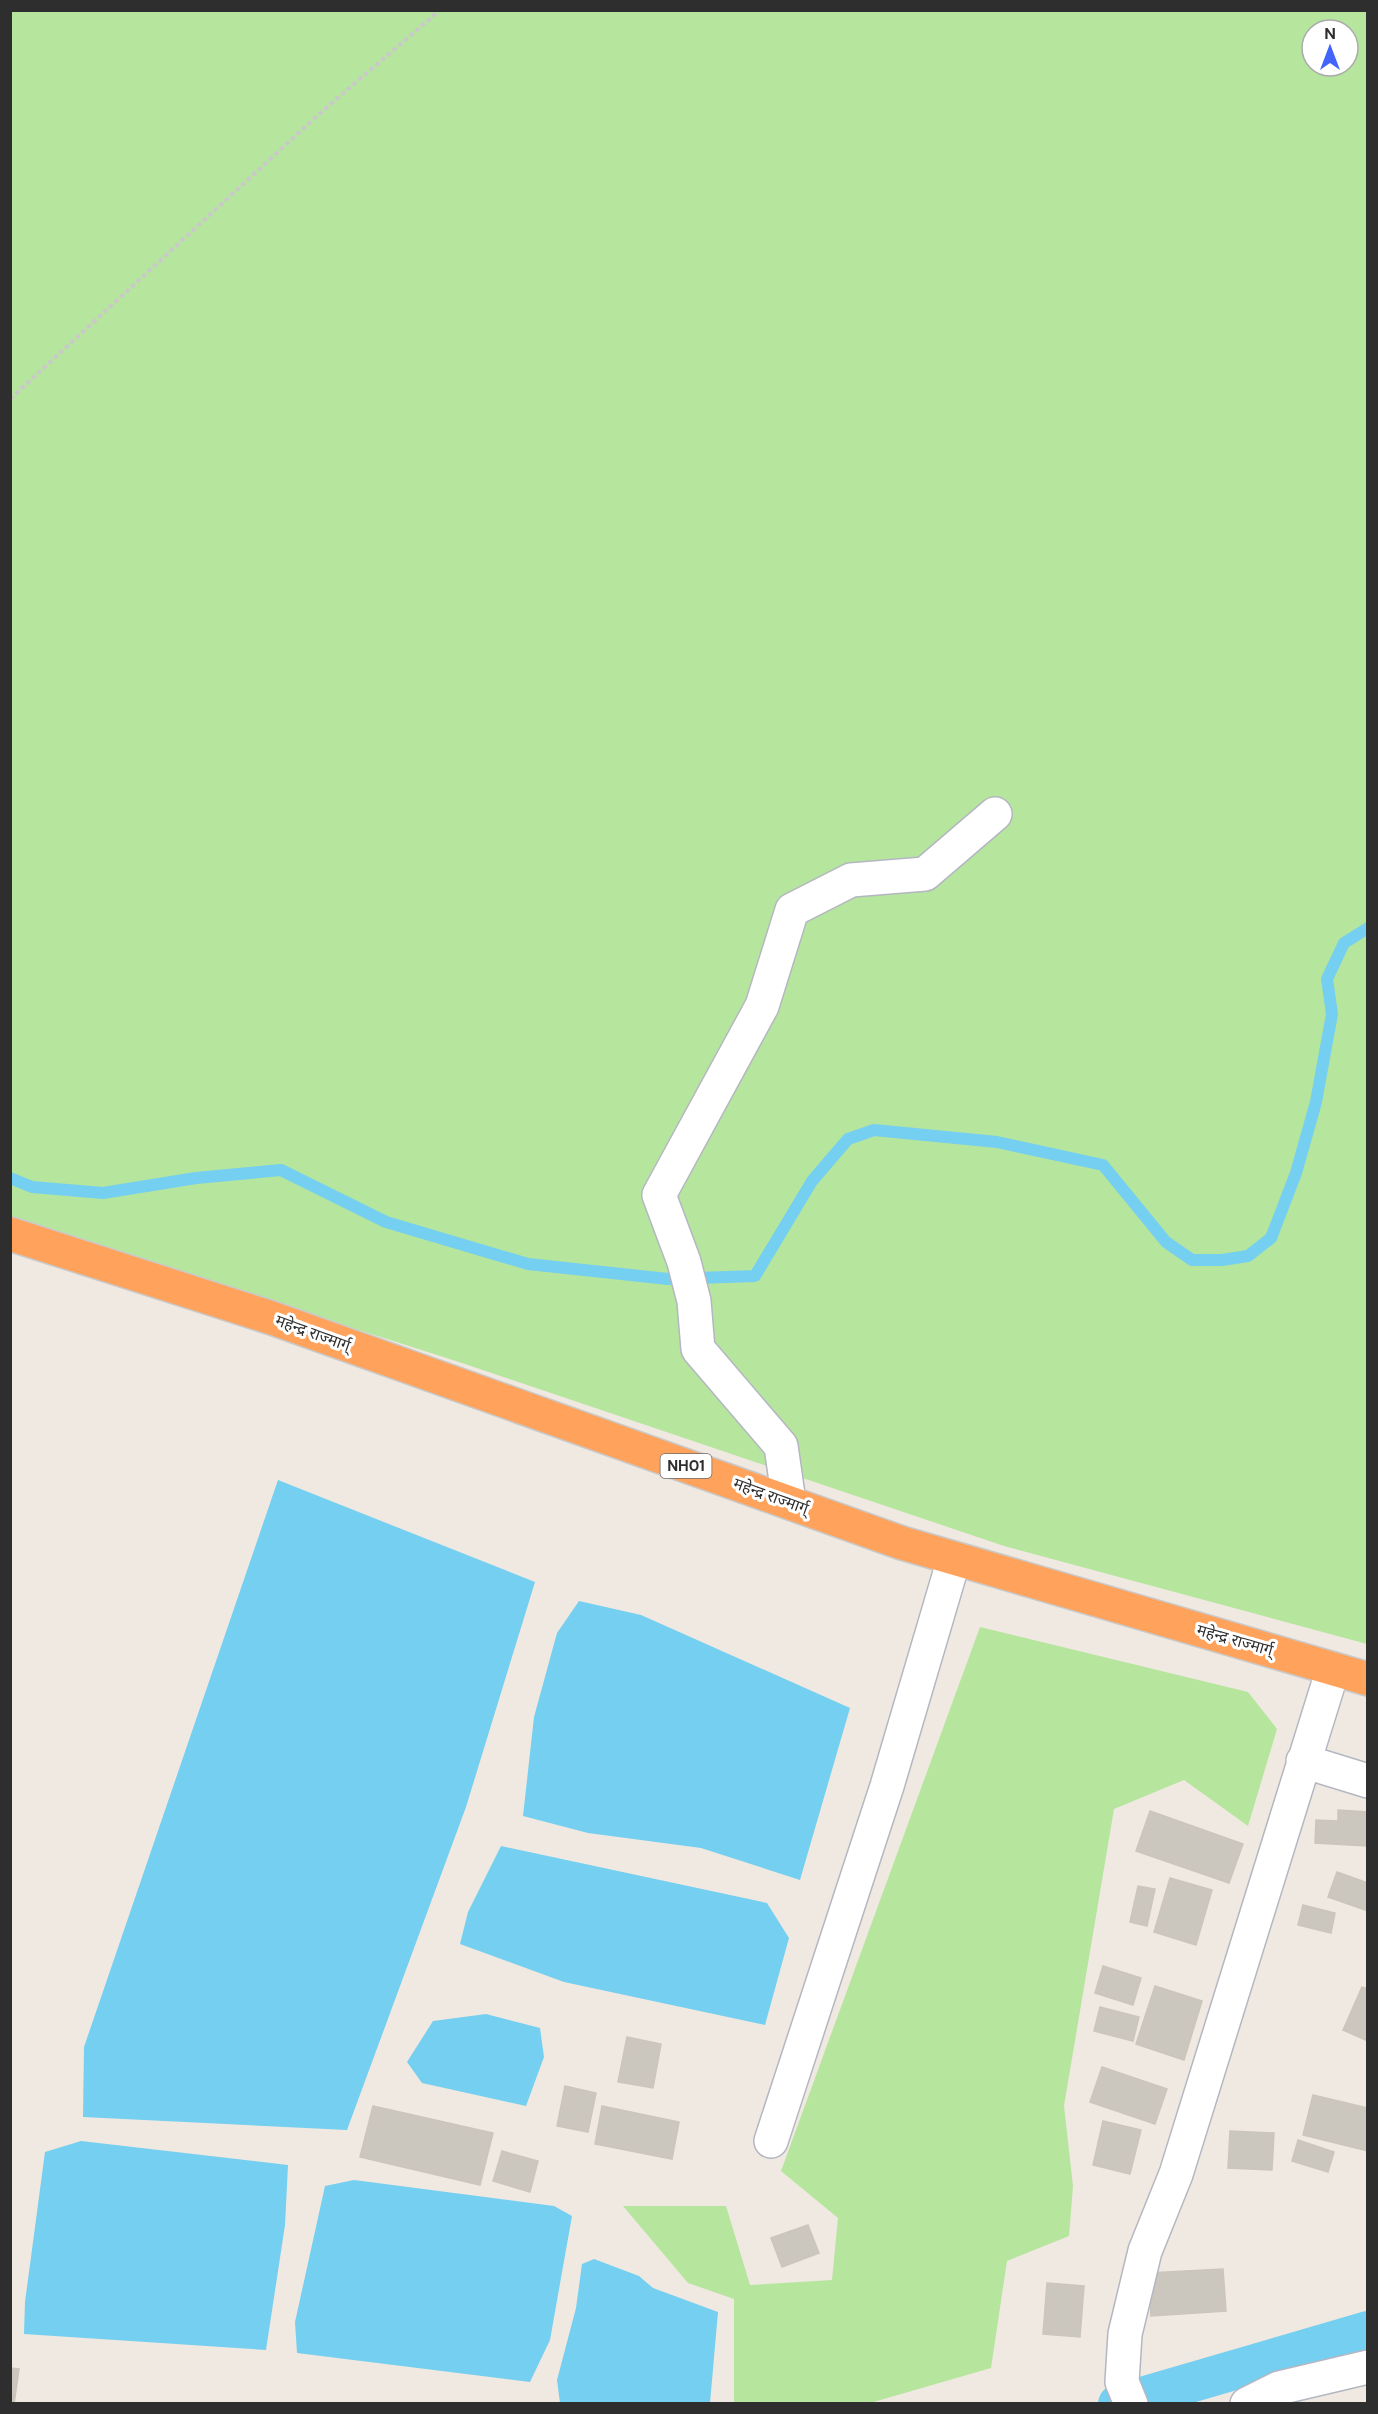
<svg xmlns="http://www.w3.org/2000/svg" width="1378" height="2414" font-family="'DM Sans','Noto Sans Devanagari',sans-serif">
	<style>
		.green { fill: #b6e59e; fill-rule: evenodd }
		.water { fill: #75cff0 }
		.lines { fill: none; stroke-linecap: round; stroke-linejoin: round }
		.stream { stroke: #75cff0; stroke-width: 12 }
		.canal { stroke: #75cff0; stroke-width: 40 }
		.building { fill: #cbc7bf; stroke: #cbc5ba; stroke-width: 1.5 }
		.minor-casing { stroke: #b4b7c1; stroke-width: 36 }
		.highway-casing { stroke: #c9c9c9; stroke-width: 36 }
		.path { stroke: #c9c9c9; stroke-width: 4; stroke-dasharray: 4.5 3; stroke-linecap: butt }
		.minor { stroke: #fff; stroke-width: 33 }
		.highway { stroke: #ffa35c; stroke-width: 33 }
		.labels { text-anchor: middle; dominant-baseline: central; stroke-width: 6; stroke-linejoin: round; paint-order: stroke }
		.shield { fill: #fff; stroke: #6d6d6d; stroke-width: 1.5 }
		.shield-label { font-size: 15px; font-weight: bold; fill: #2e2e2e }
		.street-label { font-size: 16px; fill: #2e2e2e; stroke: #fff }
	</style>
	<rect width="100%" height="100%" fill="#efe9e1"/>
	<path class="green" d="M 11,11 L 1367,11 L 1367,1644 L 1004,1546 L 462,1363 L 11,1219 ZM 1312,30 L 1348,30 L 1348,66 L 1312,66 Z
		M 980,1627 L 1248,1692 L 1277,1729 L 1248,1826 L 1184,1780 L 1114,1809 L 1064,2106 L 1073,2186 L 1069,2236 L 1007,2261 L 991,2368 L 870,2403 L 734,2403 L 734,2299 L 688,2283 L 623,2206 L 726,2206 L 750,2285 L 832,2280 L 838,2218 L 781,2171 Z"/>
	<path class="water" d="M 278,1480 L 535,1582 L 466,1807 L 347,2130 L 83,2117 L 84,2047 Z
		M 579,1601 L 641,1615 L 850,1708 L 800,1880 L 701,1848 L 588,1833 L 523,1816 L 534,1717 L 557,1633 Z
		M 501,1846 L 767,1903 L 789,1938 L 765,2025 L 564,1982 L 460,1944 L 468,1912 Z
		M 486,2014 L 540,2028 L 544,2057 L 526,2106 L 422,2083 L 407,2062 L 433,2021 Z
		M 81,2141 L 288,2165 L 285,2225 L 266,2350 L 24,2334 L 25,2302 L 45,2152 Z
		M 354,2180 L 554,2206 L 572,2216 L 550,2340 L 530,2382 L 297,2353 L 295,2322 L 325,2186 Z
		M 594,2259 L 639,2276 L 653,2288 L 718,2312 L 710,2403 L 560,2403 L 557,2380 L 576,2308 L 582,2264 Z"/>
	<g class="lines">
		<path class="stream" d="M 10,1178 L 32,1187 L 103,1193 L 196,1178 L 281,1170 L 386,1222 L 528,1264 L 668,1279 L 755,1276 L 812,1181 L 848,1139 L 874,1130 L 997,1142 L 1103,1165 L 1166,1242 L 1192,1260 L 1222,1260 L 1248,1256 L 1271,1238 L 1296,1173 L 1316,1102 L 1332,1014 L 1327,979 L 1344,943 L 1368,928"/>
		<path class="canal" d="M 1118,2404 L 1368,2331"/>
	</g>
	<path class="building" d="M 1338,1810 L 1368,1812 L 1367,1846 L 1315,1843 L 1316,1820 L 1338,1821 Z
		M 1150,1811 L 1243,1844 L 1229,1883 L 1136,1851 Z
		M 1337,1872 L 1368,1883 L 1368,1911 L 1328,1897 Z
		M 1170,1878 L 1212,1890 L 1196,1945 L 1154,1932 Z
		M 1138,1886 L 1155,1889 L 1147,1926 L 1130,1922 Z
		M 1303,1905 L 1335,1913 L 1331,1933 L 1298,1925 Z
		M 1103,1966 L 1141,1978 L 1133,2005 L 1095,1993 Z
		M 1155,1986 L 1202,2001 L 1184,2060 L 1136,2044 Z
		M 1362,1987 L 1368,1989 L 1368,2041 L 1343,2030 Z
		M 1100,2007 L 1139,2017 L 1133,2041 L 1094,2031 Z
		M 627,2037 L 661,2044 L 653,2088 L 618,2082 Z
		M 1102,2067 L 1167,2089 L 1155,2124 L 1090,2102 Z
		M 565,2086 L 596,2093 L 588,2132 L 557,2126 Z
		M 1313,2095 L 1368,2108 L 1368,2151 L 1303,2135 Z
		M 373,2106 L 493,2133 L 480,2185 L 360,2157 Z
		M 602,2106 L 679,2122 L 672,2159 L 595,2144 Z
		M 1103,2121 L 1141,2130 L 1130,2174 L 1093,2165 Z
		M 1230,2131 L 1274,2133 L 1272,2170 L 1228,2168 Z
		M 1298,2140 L 1334,2152 L 1328,2172 L 1292,2161 Z
		M 502,2151 L 538,2161 L 530,2192 L 493,2181 Z
		M 808,2225 L 819,2253 L 782,2267 L 771,2238 Z
		M 1223,2269 L 1226,2311 L 1151,2316 L 1148,2273 Z
		M 1047,2283 L 1084,2286 L 1080,2337 L 1043,2334 Z
		M 10,2368 L 19,2369 L 14,2404 L 10,2404 Z"/>
	<g class="lines">
		<g class="minor-casing">
			<path id="minor" d="M 789,1502 L 781,1446 L 698,1349 L 694,1301 L 684,1262 L 659,1195 L 762,1006 L 792,910 L 851,880 L 925,874 L 995,814
				M 1303,1761 L 1368,1781
				M 771,2141 L 887,1786 L 954,1559
				M 1131,2404 L 1122,2382 L 1125,2334 L 1145,2251 L 1176,2174 L 1333,1669
				M 1247,2404 L 1279,2388 L 1368,2367"/>
		</g>
		<g class="highway-casing">
			<path id="highway" d="M 10,1234 L 272,1318 L 902,1543 L 1368,1679"/>
		</g>
		<path class="path" d="M 10,399 L 318,115 L 440,10"/>
		<use href="#minor" class="minor"/>
		<use href="#highway" class="highway"/>
	</g>
	<g class="labels">
		<rect class="shield" x="660.5" y="1454" width="51" height="24" rx="4.5"/>
		<g class="shield-label">
			<text x="686" y="1466">NH01</text>
		</g>
		<g class="street-label">
			<text transform="translate(313 1333) rotate(20)">महेन्द्र राज्मार्ग्</text>
			<text transform="translate(771 1496) rotate(20)">महेन्द्र राज्मार्ग्</text>
			<text transform="translate(1235 1640) rotate(16)">महेन्द्र राज्मार्ग्</text>
		</g>
	</g>
	<rect width="1378" height="2414" fill="none" stroke="#2e2e2e" stroke-width="24"/>
	<g transform="translate(1330 48)"><circle r="28" fill="#ffffff" stroke="#ababab" stroke-width="1.5"/>
	<path d="M0-4.5L10 22L0 15L-10 22Z" fill="#4264fb"/>
	<text y="-9" font-size="16" font-weight="bold" text-anchor="middle" fill="#2e2e2e">N</text>
	</g>
</svg>
